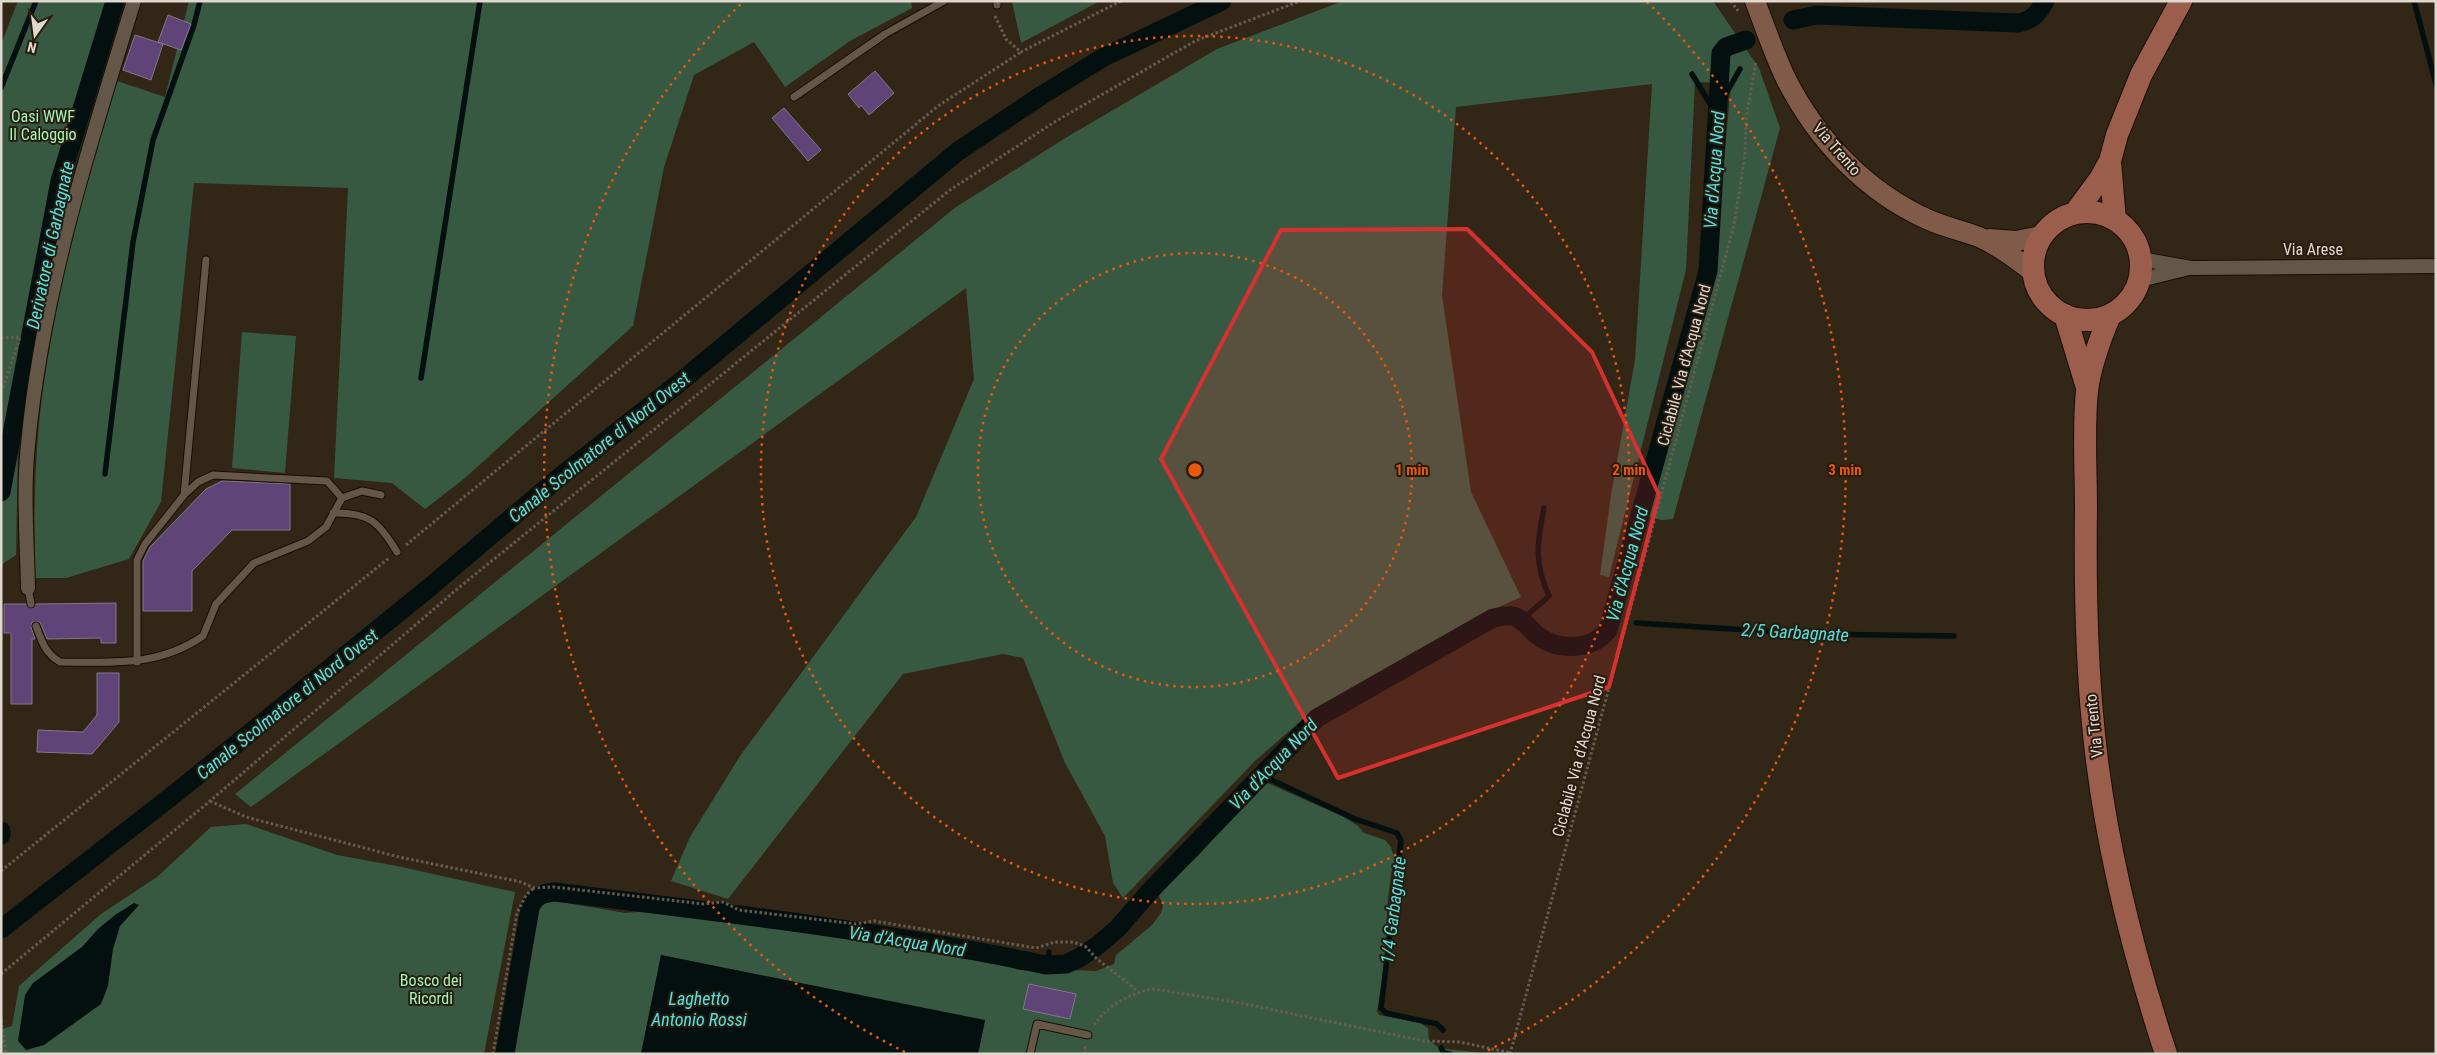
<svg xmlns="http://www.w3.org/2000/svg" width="2437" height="1055" font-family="'Roboto Condensed',sans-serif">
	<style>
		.green { fill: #385941 }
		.water { fill: #041010 }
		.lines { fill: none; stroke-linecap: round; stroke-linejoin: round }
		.stream { stroke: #041010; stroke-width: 5.5 }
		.canal { stroke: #041010; stroke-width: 19 }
		.building { fill: #604478; stroke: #807789 }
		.lane-casing { stroke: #190e03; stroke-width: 9 }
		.street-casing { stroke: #190e03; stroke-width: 16 }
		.secondary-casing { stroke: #190e03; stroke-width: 22 }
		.primary-casing { stroke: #190e03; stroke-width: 24 }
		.path { stroke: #675c4f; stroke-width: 3; stroke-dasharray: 2.5 2.5; stroke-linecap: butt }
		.lane { stroke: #655747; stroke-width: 7 }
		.street { stroke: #655747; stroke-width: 14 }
		.secondary { stroke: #805b4a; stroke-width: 20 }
		.primary { stroke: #9b5e4d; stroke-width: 22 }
		.marked { fill: #d63130; fill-opacity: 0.2; stroke: #d63130; stroke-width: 4; stroke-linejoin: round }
		.ring { fill: none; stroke: #e8590c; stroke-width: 2.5; stroke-dasharray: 2.5 5 }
		.labels { text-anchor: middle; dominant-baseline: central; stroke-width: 4; stroke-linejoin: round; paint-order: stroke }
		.park-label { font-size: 16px; fill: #a2f7b8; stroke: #281c0e }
		.street-label { font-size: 16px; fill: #e0d7ce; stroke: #281c0e }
		.water-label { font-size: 18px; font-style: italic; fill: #53e1e4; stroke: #281c0e }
		.centre { fill: #e8590c; stroke: #281c0e; stroke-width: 2.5 }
		.ring-label { font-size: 15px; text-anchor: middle; font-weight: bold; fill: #e8590c; stroke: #281c0e; stroke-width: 4; stroke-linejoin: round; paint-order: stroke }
	</style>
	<rect width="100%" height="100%" fill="#322617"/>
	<path class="green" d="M 18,1 L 124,1 L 69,184 L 36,340 L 18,449 L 16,555 L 1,565 L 1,44 Z
		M 189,1 L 911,1 L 912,8 L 850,41 L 785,87 L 754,42 L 694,75 L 664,167 L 633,326 L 465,478 L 425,509 L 392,483 L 334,478 L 348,188 L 194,183 L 161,502 L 129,559 L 66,578 L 35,578 C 34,526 34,475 39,423 C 51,307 82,193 117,81 L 165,97 Z
		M 1012,1 L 1100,1 L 1021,43 Z
		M 1343,1 L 1713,1 L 1759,68 L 1780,128 L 1673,519 L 1661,520 L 1647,516 L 1714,274 L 1731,83 L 1695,82 L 1686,270 L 1609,577 L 1600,575 L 1611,495 L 1635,360 L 1652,84 L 1456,107 L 1442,295 L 1471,492 L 1521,597 L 1499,607 L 1310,713 L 1256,760 L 1123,898 L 1113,883 L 1105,836 L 1065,763 L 1023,658 L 1003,654 L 903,674 L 728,899 L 671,881 L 690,837 L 740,756 L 916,517 L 974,379 L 966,288 L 251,807 L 235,794 L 956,207 L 1067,137 L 1217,49 Z
		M 242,332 L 296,336 L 285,473 L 232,468 Z
		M 1265,782 L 1342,816 L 1357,825 L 1364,833 L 1385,840 L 1391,847 L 1395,861 L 1392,867 L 1388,898 L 1384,971 L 1377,1011 L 1379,1015 L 1420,1023 L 1428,1028 L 1429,1040 L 1436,1046 L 1447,1049 L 1491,1054 L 978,1054 L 985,1021 L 661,955 L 641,1054 L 512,1054 L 515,1016 L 525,986 L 533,929 L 542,901 L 555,901 L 625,913 L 650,911 L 724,922 L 808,930 L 959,958 L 996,962 L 1019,970 L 1062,972 L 1072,970 L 1096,971 L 1114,964 L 1116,955 L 1152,925 L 1161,913 L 1163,905 L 1159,896 L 1161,891 L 1198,856 Z
		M 246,824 L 337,855 L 397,866 L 515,892 L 484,1054 L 1,1054 L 1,1029 L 12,1026 L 19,986 L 101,914 L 157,877 L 211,827 Z"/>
	<path class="water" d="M 134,903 L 139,905 L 120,926 L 113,949 L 108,986 L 101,1004 L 44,1045 L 26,1050 L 18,1041 L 25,995 L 33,983 L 82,947 L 98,929 L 115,915 Z
		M 661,955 L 985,1020 L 978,1054 L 641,1054 Z"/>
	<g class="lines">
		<path class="stream" d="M 2414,1 L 2436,84
			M 1692,74 L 1718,117
			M 1,88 L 36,1
			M 1719,106 L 1740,69
			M 421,378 L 480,1
			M 105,474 L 133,242 L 153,140 L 194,25 L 200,1
			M 1611,619 L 1616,620
			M 1522,620 L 1549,596 C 1534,563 1537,543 1544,508
			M 1636,623 L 1810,634 L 1954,636
			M 1261,775 L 1355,819 L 1397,833 L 1401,841 L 1381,1008 L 1386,1013 L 1437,1024 L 1443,1030
			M 722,914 L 723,903
			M 1046,965 L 1049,952
			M 1441,1048 L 1444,1053 L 1450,1054"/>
		<path class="canal" d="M 1793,20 L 1817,15 L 2017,23 C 2032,21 2038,14 2045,1
			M 1,492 L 60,181 L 115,1
			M 1,831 L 1,835
			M 1,929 L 177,792 L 430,587 L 556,480 L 679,383 L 957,152 L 1042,95 L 1104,57 L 1222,1
			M 505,1054 L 530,908 C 535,896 542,893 555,892 C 719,912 884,931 1046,965 L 1066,964 L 1079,958 L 1097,946 L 1117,929 L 1150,891 L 1317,718 L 1493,618 C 1499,617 1507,615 1513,616 C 1524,619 1529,629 1537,635 C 1557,651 1592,651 1608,630 L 1708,271 L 1721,53 L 1726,47 L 1746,40"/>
	</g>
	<path class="building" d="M 168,15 L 191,24 L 181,50 L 158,42 Z
		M 135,35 L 163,44 L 151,80 L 123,70 Z
		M 875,71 L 894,93 L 869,115 L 861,105 L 859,108 L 848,94 Z
		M 784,108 L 821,150 L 808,161 L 772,118 Z
		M 222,481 L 290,484 L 290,530 L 232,530 L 192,571 L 192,611 L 143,611 L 143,561 L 150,547 L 206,489 Z
		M 116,603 L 116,643 L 101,643 L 101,638 L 47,639 L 40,622 L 32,622 L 31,627 L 35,639 L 32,639 L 32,704 L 11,704 L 11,633 L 4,633 L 4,604 L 26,604 L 31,609 L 36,604 Z
		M 97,673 L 119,673 L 119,722 L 92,754 L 37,752 L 38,730 L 83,732 L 97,715 Z
		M 1029,984 L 1076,994 L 1070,1019 L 1023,1009 Z"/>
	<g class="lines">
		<g class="lane-casing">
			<path id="lane" d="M 997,1 L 997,5
				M 794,97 L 885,34 L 944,1
				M 184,495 L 206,260
				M 333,513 C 369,512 379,522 397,552
				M 28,588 L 31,604
				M 36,626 C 42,642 45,653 60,662 C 112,662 158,667 203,636 L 216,604 L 254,563 L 308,541 L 326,527 L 342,498 L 362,491 L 381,495
				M 137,662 L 137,560 L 145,544 L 184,495 L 198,482 L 213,475 L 327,481 L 342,498
				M 1030,1054 L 1037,1024 L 1088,1035"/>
		</g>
		<g class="street-casing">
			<path id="street" d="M 2141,259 L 2191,268 L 2436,266
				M 2140,280 L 2185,269
				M 28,588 C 27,541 23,492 28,445 C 42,293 89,146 134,1"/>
		</g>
		<g class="secondary-casing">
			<path id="secondary" d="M 1755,1 C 1765,27 1774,54 1786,79 C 1817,140 1866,192 1929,220 C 1945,227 1963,231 1979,237 C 1999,246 2016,259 2033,272
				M 1989,239 L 2016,241 L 2042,236"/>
		</g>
		<g class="primary-casing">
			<path id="primary" d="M 2110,162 L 2115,220
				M2033 266a54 54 0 1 1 108 0a54 54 0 1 1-108 0Z
				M 2075,213 L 2100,179 L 2110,161 L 2117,135 L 2141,75 L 2181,1
				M 2065,315 L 2086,384
				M 2110,315 C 2100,339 2090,365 2087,391 C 2083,429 2086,469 2086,508 C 2085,583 2086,659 2094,734 C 2105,843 2132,950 2166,1054"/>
		</g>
		<path class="path" d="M 1731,1 L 1738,11
			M 995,16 L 1006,39 L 1021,52 L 1121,1
			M 1,338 L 20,337 L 1,394
			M 406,545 L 938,106 L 1021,52
			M 210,801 L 246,817 L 399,857 L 521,882 L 534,888 L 554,887 L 704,904 L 723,902 L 739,910 L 856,924 L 874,921 L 1036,948 L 1055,942 L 1073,942 L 1085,946 L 1096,958 L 1139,992
			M 1,871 L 389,558
			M 1,974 L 210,801 L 462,585 L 950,190 L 1056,121 L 1195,41 L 1300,1
			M 1,1020 L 6,1054
			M 1094,1025 C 1108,1005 1130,993 1154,989 L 1240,1003 L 1424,1041 L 1460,1042 L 1511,1053
			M 493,1054 L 517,913 L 526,895 L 534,888
			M 1084,1054 L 1085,1046
			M 1510,1054 L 1734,225 L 1745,155 L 1746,119 L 1756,61"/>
		<use href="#lane" class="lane"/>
		<use href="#street" class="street"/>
		<use href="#secondary" class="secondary"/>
		<use href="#primary" class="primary"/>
	</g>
	<path class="marked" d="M 1467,229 L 1592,352 L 1659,495 L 1609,687 L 1338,778 L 1161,459 L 1281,230 Z"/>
	<g class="ring">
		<circle cx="1195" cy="470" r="217"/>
		<circle cx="1195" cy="470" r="434"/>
		<path d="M905 1052A650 650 0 0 1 743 2M1647 2A650 650 0 0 1 1485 1052"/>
	</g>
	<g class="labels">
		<g class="park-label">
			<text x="43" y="116">Oasi WWF<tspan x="43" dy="18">Il Caloggio</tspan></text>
			<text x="431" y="980">Bosco dei<tspan x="431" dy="18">Ricordi</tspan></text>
		</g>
		<g class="street-label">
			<text transform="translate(1837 149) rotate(49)">Via Trento</text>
			<text x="2313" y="249">Via Arese</text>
			<text transform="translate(1684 365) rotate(-75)">Ciclabile Via d’Acqua Nord</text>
			<text transform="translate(2094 726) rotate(-96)">Via Trento</text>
			<text transform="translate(1579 756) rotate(-75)">Ciclabile Via d’Acqua Nord</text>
		</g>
		<g class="water-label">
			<text transform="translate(1714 170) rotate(-86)">Via d'Acqua Nord</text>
			<text transform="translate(50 245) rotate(-78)">Derivatore di Garbagnate</text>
			<text transform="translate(599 447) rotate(-39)">Canale Scolmatore di Nord Ovest</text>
			<text transform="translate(1627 564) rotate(-75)">Via d'Acqua Nord</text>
			<text transform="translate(1795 632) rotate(3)">2/5 Garbagnate</text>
			<text transform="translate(287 704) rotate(-39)">Canale Scolmatore di Nord Ovest</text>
			<text transform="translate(1273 764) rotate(-46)">Via d'Acqua Nord</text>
			<text transform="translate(1393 910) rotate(-83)">1/4 Garbagnate</text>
			<text transform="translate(907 941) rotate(9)">Via d'Acqua Nord</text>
			<text x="699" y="998">Laghetto<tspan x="699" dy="21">Antonio Rossi</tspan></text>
		</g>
	</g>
	<circle cx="1195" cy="470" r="8" class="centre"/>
	<g class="ring-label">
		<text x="1412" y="475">1 min</text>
		<text x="1629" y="475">2 min</text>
		<text x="1845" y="475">3 min</text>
	</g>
	<rect width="2437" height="1055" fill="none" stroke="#e0d7ce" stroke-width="5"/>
	<g transform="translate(35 35) rotate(194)" stroke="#281c0e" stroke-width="4" paint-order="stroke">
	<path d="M0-4L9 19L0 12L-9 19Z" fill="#e0d7ce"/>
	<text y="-8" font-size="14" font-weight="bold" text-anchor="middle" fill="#e0d7ce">N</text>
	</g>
</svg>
